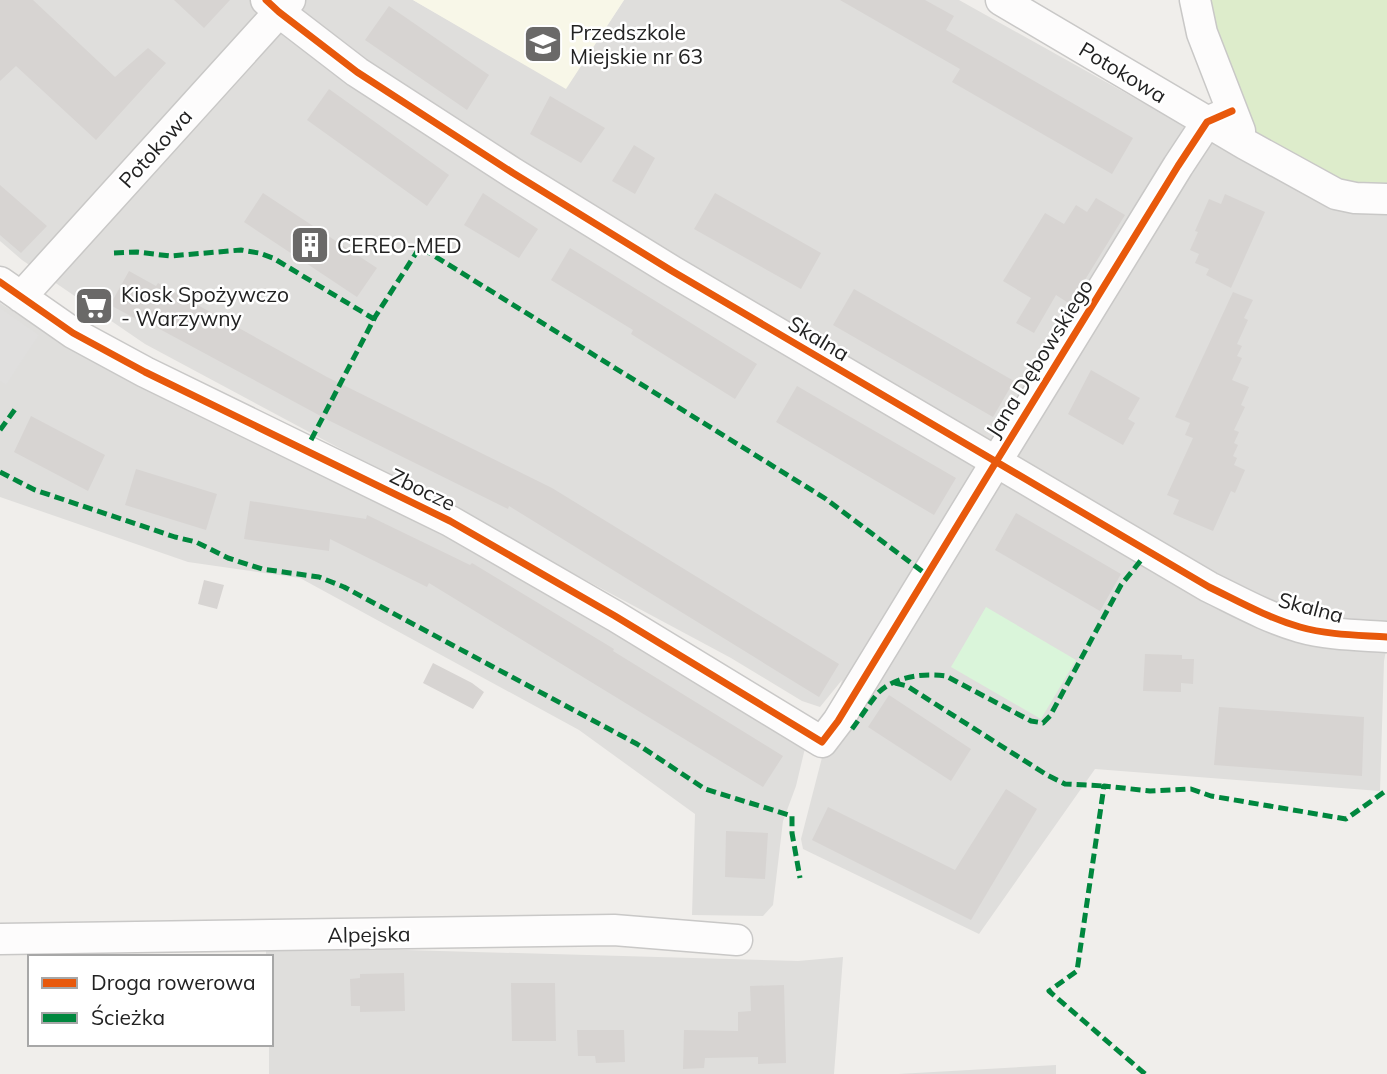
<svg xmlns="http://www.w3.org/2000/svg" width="1387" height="1074" font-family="Mulish,sans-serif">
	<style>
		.residential { fill: #dfdedc }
		.education { fill: #f8f7e8 }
		.grass { fill: #ddeccb }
		.park { fill: #daf5da }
		.parking { fill: #e0dfde }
		.building { fill: #d7d4d2 }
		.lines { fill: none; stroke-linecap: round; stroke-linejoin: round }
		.street-casing { stroke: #c9c8c7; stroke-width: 33 }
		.street { stroke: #fdfcfc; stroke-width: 30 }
		.quiet { stroke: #00873e; stroke-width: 5; stroke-dasharray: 10 5; stroke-linecap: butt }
		.cycleway-casing { stroke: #fff; stroke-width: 11 }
		.cycleway { stroke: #e8590c; stroke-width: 7 }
		.labels { text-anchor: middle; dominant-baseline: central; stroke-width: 5; stroke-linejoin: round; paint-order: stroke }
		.poi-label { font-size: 21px; fill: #222; stroke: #fff; text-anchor: start }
		.street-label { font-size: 21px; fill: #222; stroke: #fff }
	</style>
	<rect width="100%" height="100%" fill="#f0eeeb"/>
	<path class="residential" d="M 0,0 L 413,0 L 566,88 L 624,0 L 959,0 L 1217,144 L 1387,203 L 1387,645 L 1384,661 L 1380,791 L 1095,769 L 979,934 L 803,849 L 801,839 L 842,680 L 820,707 L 802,701 L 731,658 L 145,344 L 22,260 L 0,241 Z
		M 0,303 L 56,339 L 447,536 L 806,744 L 796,786 L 783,821 L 773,905 L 763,916 L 692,915 L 695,814 L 579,730 L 300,578 L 188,562 L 0,497 Z
		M 266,946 L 798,961 L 843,957 L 834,1074 L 269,1074 L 269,1044 L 271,1044 L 271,957 L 266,957 Z
		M 1056,1065 L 1056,1074 L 898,1074 Z"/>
	<path class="education" d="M 413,0 L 624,0 L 566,89 Z"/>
	<path class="grass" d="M 1202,0 L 1387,0 L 1387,188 L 1350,186 L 1257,136 L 1210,28 Z"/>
	<path class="park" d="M 986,607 L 1076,660 L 1041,719 L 951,667 Z"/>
	<path class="parking" d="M 0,308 L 39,335 L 6,385 L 0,381 Z"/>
	<path class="building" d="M 0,0 L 33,0 L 115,77 L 148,48 L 166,63 L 96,140 L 16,66 L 0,81 Z
		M 174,0 L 230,0 L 204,28 Z
		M 840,0 L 925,0 L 954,16 L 946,30 L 1133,138 L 1112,174 L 952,82 L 960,69 Z
		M 389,6 L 489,75 L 467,110 L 365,40 Z
		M 329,89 L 449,175 L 427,206 L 307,120 Z
		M 550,96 L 605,128 L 581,163 L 530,134 Z
		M 634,145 L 655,158 L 635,194 L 612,181 Z
		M 0,185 L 47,226 L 21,253 L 0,235 Z
		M 263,193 L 377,268 L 357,297 L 244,222 Z
		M 483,193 L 538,229 L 519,258 L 464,225 Z
		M 715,193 L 821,253 L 801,289 L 694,229 Z
		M 1225,194 L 1265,212 L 1231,288 L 1206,275 L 1209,269 L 1195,263 L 1199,254 L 1190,250 L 1198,232 L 1195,231 L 1209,199 L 1221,204 Z
		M 1096,198 L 1125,215 L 1070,304 L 1056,295 L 1034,333 L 1016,323 L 1031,298 L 1003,281 L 1045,213 L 1064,224 L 1076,205 L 1087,212 Z
		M 570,248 L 757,364 L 735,399 L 631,334 L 633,330 L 551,280 Z
		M 129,271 L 156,286 L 158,283 L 327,377 L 552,488 L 839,664 L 819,697 L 509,506 L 508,509 L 328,420 L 141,319 L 140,321 L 110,305 Z
		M 854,289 L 1014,381 L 993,417 L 833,325 Z
		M 1233,292 L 1253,300 L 1244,318 L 1248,320 L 1237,344 L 1242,346 L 1237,356 L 1242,358 L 1232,380 L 1249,387 L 1241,405 L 1245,407 L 1234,430 L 1239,432 L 1234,443 L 1238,445 L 1233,456 L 1237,458 L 1234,465 L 1245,470 L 1235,493 L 1231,491 L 1213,531 L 1173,514 L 1179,500 L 1167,495 L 1193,438 L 1185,435 L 1190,423 L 1175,417 Z
		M 1091,370 L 1140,398 L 1128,419 L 1135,423 L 1123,445 L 1068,414 Z
		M 797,386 L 956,478 L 934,515 L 776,422 Z
		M 31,416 L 105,455 L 88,491 L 14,452 Z
		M 136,469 L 217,494 L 206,530 L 125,505 Z
		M 250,501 L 366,519 L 367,515 L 470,565 L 472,563 L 614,649 L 613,651 L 783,756 L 763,787 L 429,583 L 427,587 L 330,539 L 329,551 L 244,539 Z
		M 1016,513 L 1121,574 L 1100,611 L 995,550 Z
		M 204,580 L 224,585 L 217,609 L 198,604 Z
		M 1145,654 L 1182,655 L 1182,659 L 1194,659 L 1193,684 L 1181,683 L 1181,692 L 1143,691 Z
		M 433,663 L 472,683 L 484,692 L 473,709 L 423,683 Z
		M 889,695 L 971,749 L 951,781 L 868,727 Z
		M 1219,707 L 1364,717 L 1362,776 L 1214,765 Z
		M 1006,789 L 1037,809 L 971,920 L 812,840 L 828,807 L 955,870 Z
		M 726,831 L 768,833 L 765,879 L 725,877 Z
		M 404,973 L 405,1011 L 360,1012 L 360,1006 L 351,1006 L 350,979 L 360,978 L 360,974 Z
		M 511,983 L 555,983 L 556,1041 L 512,1041 Z
		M 784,985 L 786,1063 L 758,1064 L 758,1057 L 705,1058 L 704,1068 L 683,1069 L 684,1030 L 738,1031 L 738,1012 L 751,1011 L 750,986 Z
		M 577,1030 L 624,1030 L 625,1062 L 596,1063 L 595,1056 L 578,1056 Z"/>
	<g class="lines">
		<g class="street-casing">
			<path id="street" d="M 266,0 L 279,12 L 357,72 L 513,173 L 672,271 L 1209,587 C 1238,601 1268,618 1300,627 C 1328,635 1358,635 1387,637
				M 1001,0 L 1245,144 L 1336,194 L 1355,198 L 1387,199
				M 1195,0 L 1202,33 L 1240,131
				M 0,282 L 73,333 L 145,372 L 450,521 L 615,616 L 822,742 L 838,721 L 996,462 L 1178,166 L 1207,122 L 1232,111
				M 21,297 L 290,0
				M 0,939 L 614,930 L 737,940"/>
		</g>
		<use href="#street" class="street"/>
		<path class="quiet" d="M 114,253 L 137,252 L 170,256 L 241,250 L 259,253 L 273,258 L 374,319
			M 0,430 L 16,408
			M 311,440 L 375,317 L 420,247 L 826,499 L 927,575
			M 0,472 L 35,490 L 175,537 L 196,542 L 228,558 L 262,569 L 319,577 L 344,587 L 637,744 L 705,789 L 792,816 L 792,833 L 800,878
			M 895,683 L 907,686 L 1047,775 L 1065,784 L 1104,786
			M 852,729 C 861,717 869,704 878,693 C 895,676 924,673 946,676 L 1031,721 L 1043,723 L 1050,716 L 1121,585 L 1142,559
			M 1145,1074 L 1049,991 L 1077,971 L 1104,786 L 1150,791 L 1191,789 L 1211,796 L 1346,819 L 1387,790"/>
		<g class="cycleway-casing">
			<path id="cycleway" d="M 266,0 L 279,12 L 357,72 L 513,173 L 672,271 L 1209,587 C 1238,601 1268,618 1300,627 C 1328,635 1358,635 1387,637
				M 0,282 L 73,333 L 145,372 L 450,521 L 615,616 L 822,742 L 838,721 L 996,462 L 1178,166 L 1207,122 L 1232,111"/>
		</g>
		<use href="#cycleway" class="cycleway"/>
	</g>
	<defs>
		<g id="school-square" transform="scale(2.0125)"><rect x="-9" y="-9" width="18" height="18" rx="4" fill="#6a6968" stroke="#fff"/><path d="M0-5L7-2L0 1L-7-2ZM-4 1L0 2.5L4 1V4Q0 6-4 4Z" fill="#fff"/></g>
		<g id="building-square" transform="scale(2.0125)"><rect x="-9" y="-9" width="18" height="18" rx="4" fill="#6a6968" stroke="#fff"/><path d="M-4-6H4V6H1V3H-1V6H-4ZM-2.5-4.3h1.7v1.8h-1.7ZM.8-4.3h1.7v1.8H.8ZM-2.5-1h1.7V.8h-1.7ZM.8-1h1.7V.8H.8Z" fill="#fff"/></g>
		<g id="supermarket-square" transform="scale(2.0125)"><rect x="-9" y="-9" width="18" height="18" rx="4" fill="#6a6968" stroke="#fff"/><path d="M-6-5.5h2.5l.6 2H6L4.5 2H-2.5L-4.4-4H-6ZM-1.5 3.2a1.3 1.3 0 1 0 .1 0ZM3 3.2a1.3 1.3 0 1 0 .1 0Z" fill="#fff"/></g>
	</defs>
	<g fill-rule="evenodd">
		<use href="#school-square" x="543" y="44"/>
		<use href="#building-square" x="310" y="245"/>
		<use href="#supermarket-square" x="94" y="306"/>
	</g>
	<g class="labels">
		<g class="poi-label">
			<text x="570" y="32">Przedszkole<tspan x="570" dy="24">Miejskie nr 63</tspan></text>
			<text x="337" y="245">CEREO-MED</text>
			<text x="121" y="294">Kiosk Spożywczo<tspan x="121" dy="24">- Warzywny</tspan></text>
		</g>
		<g class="street-label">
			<text transform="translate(1123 72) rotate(31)">Potokowa</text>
			<text transform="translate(155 148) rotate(-48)">Potokowa</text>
			<text transform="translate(819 338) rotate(31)">Skalna</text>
			<text transform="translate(1039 358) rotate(-58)">Jana Dębowskiego</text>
			<text transform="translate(423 489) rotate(26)">Zbocze</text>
			<text transform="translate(1311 607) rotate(15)">Skalna</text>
			<text transform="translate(369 934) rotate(-1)">Alpejska</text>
		</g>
	</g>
	<rect x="28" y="955" width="245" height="91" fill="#ffffff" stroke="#a7a7a7" stroke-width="2"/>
	<rect x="42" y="978" width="35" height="10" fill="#e8590c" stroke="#a7a7a7" stroke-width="2"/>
	<text x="91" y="990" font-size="21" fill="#222222">Droga rowerowa</text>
	<rect x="42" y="1013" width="35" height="10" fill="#00873e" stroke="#a7a7a7" stroke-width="2"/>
	<text x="91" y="1025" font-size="21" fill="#222222">Ścieżka</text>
</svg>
